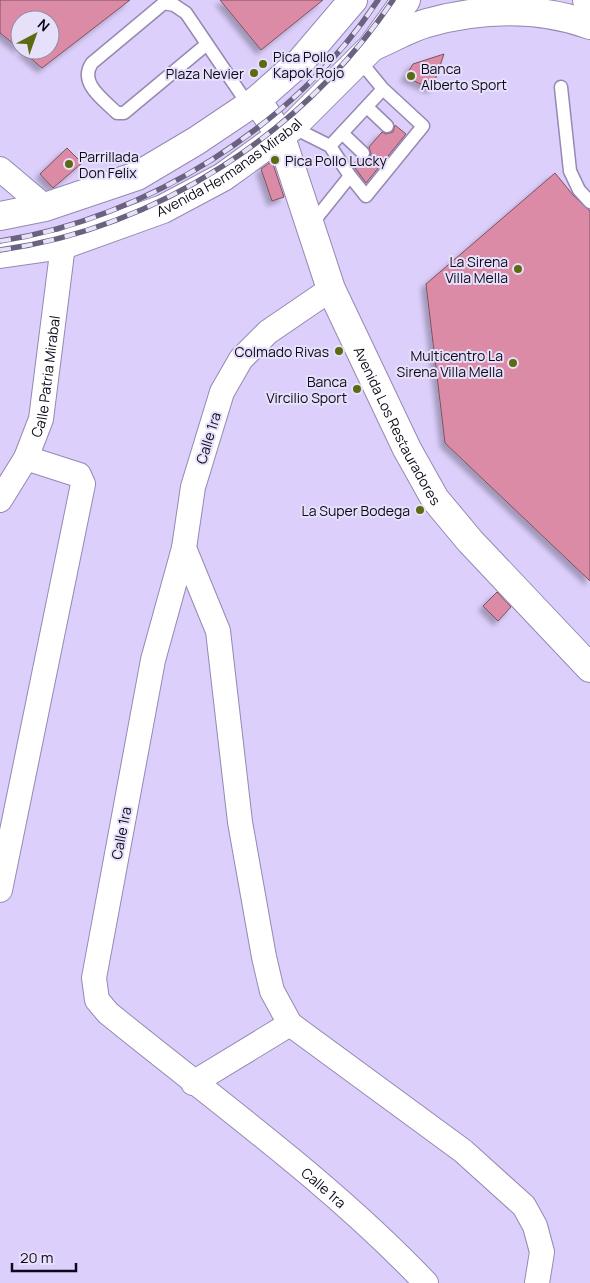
<svg xmlns="http://www.w3.org/2000/svg" width="590" height="1283" font-family="Manrope,sans-serif">
	<style>
		.building { fill: #dc8ba6; stroke: #7d5160; filter: url(#shadow) }
		.lines { fill: none; stroke-linecap: round; stroke-linejoin: round }
		.lane-casing { stroke: #9589b2; stroke-width: 15 }
		.street-casing { stroke: #9589b2; stroke-width: 26 }
		.secondary-casing { stroke: #9589b2; stroke-width: 30 }
		.primary-casing { stroke: #9589b2; stroke-width: 30 }
		.lane { stroke: #fff; stroke-width: 12 }
		.street { stroke: #fff; stroke-width: 24 }
		.secondary { stroke: #fff; stroke-width: 28 }
		.primary { stroke: #fff; stroke-width: 28 }
		.rail-casing { stroke: #6a627e; stroke-width: 5.5 }
		.rail { stroke: #e7e0fb; stroke-width: 4; stroke-dasharray: 11; stroke-linecap: butt }
		.poi-dot { fill: #5c6a12; stroke: #e7e0fb; stroke-width: 2 }
		.labels { text-anchor: middle; dominant-baseline: central; stroke-width: 4; stroke-linejoin: round; paint-order: stroke }
		.poi-label { font-size: 14px; fill: #0e0918; stroke: #e7e0fb; text-anchor: end }
		.street-label { font-size: 14px; fill: #0e0918; stroke: #e7e0fb }
	</style>
	<defs>
		<filter id="shadow"><feDropShadow dx="-4.5" dy="4.5" stdDeviation="2.5" flood-color="#0004"/></filter>
	</defs>
	<rect width="100%" height="100%" fill="#dccffc"/>
	<path class="building" d="M 0,0 L 130,0 L 42,68 L 21,50 L 50,50 L 50,20 L 20,20 L 20,49 L 0,33 Z
		M 220,0 L 323,0 L 261,50 Z
		M 444,54 L 432,89 L 405,77 L 413,64 Z
		M 395,125 L 406,134 L 366,183 L 353,165 L 358,159 L 365,161 L 368,159 L 371,154 L 369,147 L 382,132 L 386,134 L 393,132 Z
		M 67,148 L 82,163 L 53,188 L 40,174 Z
		M 272,161 L 284,197 L 272,201 L 261,169 Z
		M 555,173 L 573,195 L 590,211 L 590,581 L 445,443 L 426,284 Z
		M 497,592 L 511,607 L 498,621 L 483,606 Z"/>
	<g class="lines">
		<g class="lane-casing">
			<path id="lane" d="M 207,44 L 124,113 L 117,113 C 104,100 78,83 92,63 L 164,3 L 174,5 L 186,13 L 249,106
				M 561,87 L 570,171 L 579,190 L 590,202
				M 367,107 L 387,126
				M 292,127 L 330,146 L 383,89 L 360,61
				M 342,133 L 363,153
				M 350,176 L 366,196 L 423,126 L 383,89
				M 310,226 L 350,176 L 330,146"/>
		</g>
		<g class="street-casing">
			<g id="street">
				<path d="M 0,169 L 45,207"/>
				<path id="s1" d="M 331,289 L 268,332 L 241,359 L 222,392 L 193,487 L 184,548 L 153,660 L 94,978 L 97,1000 L 108,1013 C 216,1101 330,1182 426,1283"/>
				<path id="s2" d="M 0,500 L 26,458 L 41,419 L 63,245"/>
				<path d="M 184,548 L 218,631 L 240,822 L 264,957 L 272,991 L 290,1024 L 463,1151 L 524,1206 L 535,1226 L 542,1252 L 537,1283"/>
				<path d="M 0,890 L 83,484 L 79,475 L 26,458"/>
				<path d="M 193,1083 L 290,1024"/>
			</g>
		</g>
		<g class="secondary-casing">
			<g id="secondary">
				<path id="s3" d="M 257,100 L 281,137 L 331,289 L 407,449 L 435,499 L 470,541 L 590,668"/>
			</g>
		</g>
		<g class="primary-casing">
			<g id="primary">
				<path d="M 587,0 L 590,3"/>
				<path d="M 374,46 C 391,39 409,28 427,23 C 480,8 538,6 590,25"/>
				<path d="M 0,216 L 45,207 L 137,176 L 196,141 L 257,100 L 301,61 L 353,0"/>
				<path id="s4" d="M 0,254 L 63,245 L 163,209 L 223,177 L 292,127 L 372,47 L 406,0"/>
			</g>
		</g>
		<use href="#lane" class="lane"/>
		<use href="#street" class="street"/>
		<use href="#secondary" class="secondary"/>
		<use href="#primary" class="primary"/>
		<g class="rail-casing">
			<path id="rail" d="M 0,241 C 146,219 297,124 378,0
				M 0,250 C 158,228 304,132 393,0"/>
		</g>
		<use href="#rail" class="rail"/>
	</g>
	<g class="poi-dot">
		<circle cx="263" cy="64" r="5"/>
		<circle cx="254" cy="73" r="5"/>
		<circle cx="411" cy="76" r="5"/>
		<circle cx="275" cy="160" r="5"/>
		<circle cx="69" cy="164" r="5"/>
		<circle cx="518" cy="269" r="5"/>
		<circle cx="339" cy="351" r="5"/>
		<circle cx="513" cy="363" r="5"/>
		<circle cx="357" cy="389" r="5"/>
		<circle cx="420" cy="510" r="5"/>
	</g>
	<g class="labels">
		<g class="poi-label">
			<text x="273" y="56" text-anchor="start">Pica Pollo<tspan x="273" dy="16">Kapok Rojo</tspan></text>
			<text x="421" y="68" text-anchor="start">Banca<tspan x="421" dy="16">Alberto Sport</tspan></text>
			<text x="244" y="73">Plaza Nevier</text>
			<text x="79" y="156" text-anchor="start">Parrillada<tspan x="79" dy="16">Don Felix</tspan></text>
			<text x="285" y="160" text-anchor="start">Pica Pollo Lucky</text>
			<text x="508" y="261">La Sirena<tspan x="508" dy="16">Villa Mella</tspan></text>
			<text x="329" y="351">Colmado Rivas</text>
			<text x="503" y="355">Multicentro La<tspan x="503" dy="16">Sirena Villa Mella</tspan></text>
			<text x="347" y="381">Banca<tspan x="347" dy="16">Vircilio Sport</tspan></text>
			<text x="410" y="510">La Super Bodega</text>
		</g>
		<g class="street-label">
			<text stroke="none"><textPath href="#s4" startOffset="248">Avenida Hermanas Mirabal</textPath></text>
			<text stroke="none"><textPath href="#s2" startOffset="134">Calle Patria Mirabal</textPath></text>
			<text stroke="none"><textPath href="#s3" startOffset="356">Avenida Los Restauradores</textPath></text>
			<text transform="translate(208 438) rotate(-73)">Calle 1ra</text>
			<text transform="translate(121 833) rotate(-79)">Calle 1ra</text>
			<text stroke="none"><textPath href="#s1" startOffset="1070">Calle 1ra</textPath></text>
		</g>
	</g>
	<g transform="translate(35 35) rotate(41)"><circle r="24" fill="#e7e0fb" stroke="#908aa0"/>
	<path d="M0-4L9 19L0 12L-9 19Z" fill="#5c6a12"/>
	<text y="-8" font-size="14" font-weight="bold" text-anchor="middle" fill="#0e0918">N</text>
	</g>
	<path d="M12 1263v8h64v-8" fill="none" stroke="#0e0918" stroke-width="2.5"/>
	<text x="20" y="1263" font-size="15" fill="#0e0918" stroke="#e7e0fb" stroke-width="4" paint-order="stroke">20 m</text>
</svg>
